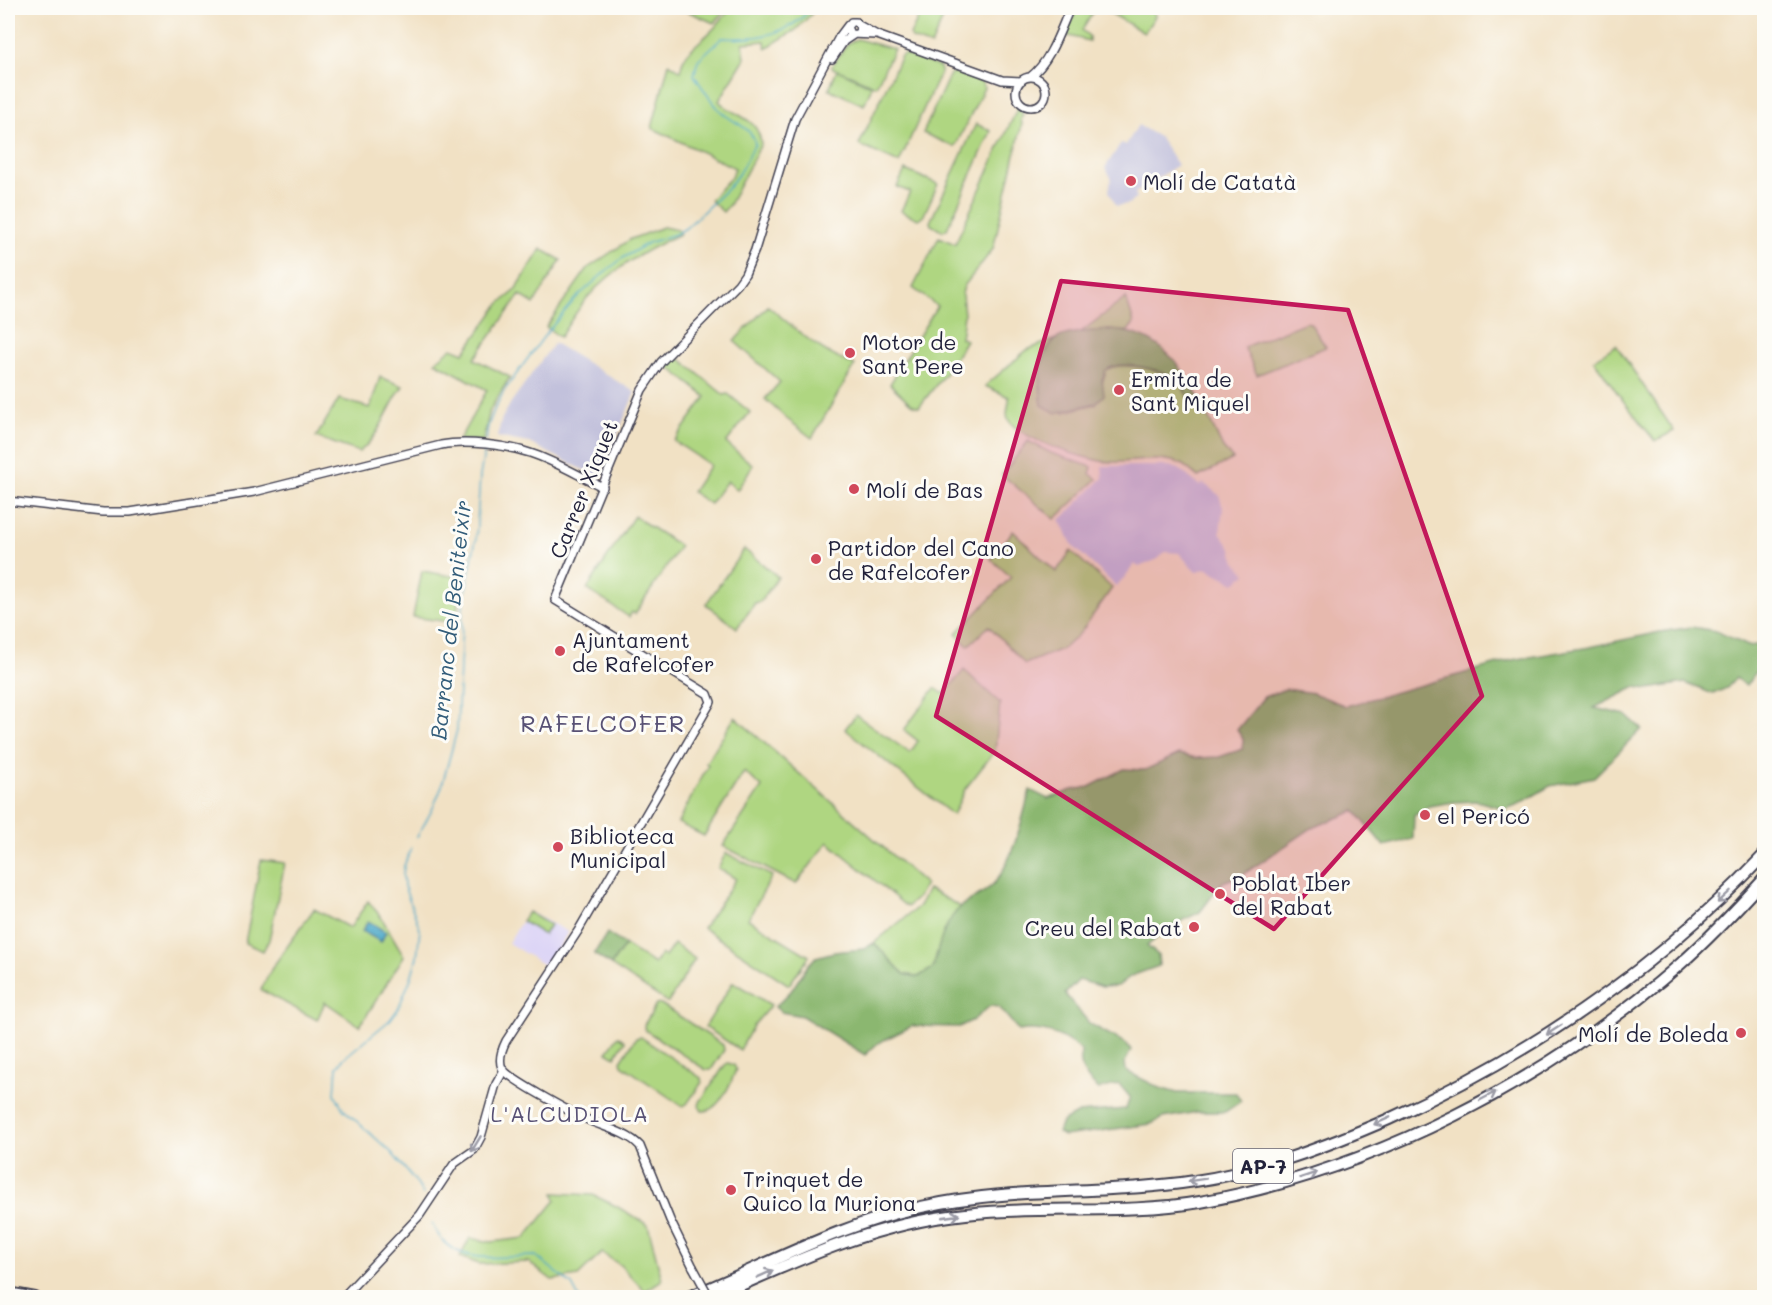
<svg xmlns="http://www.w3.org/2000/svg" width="1772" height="1305" font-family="Mali,sans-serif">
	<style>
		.built { fill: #ddd5f6 }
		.industrial { fill: #c2c1dc }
		.green { fill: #afd681; stroke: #687c5e; stroke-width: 1.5 }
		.forest { fill: #8bb76f; stroke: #566c55; stroke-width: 1.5 }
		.water { fill: #47a6c6; stroke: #346480; stroke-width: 1.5 }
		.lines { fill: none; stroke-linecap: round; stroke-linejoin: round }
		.stream { stroke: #47a6c6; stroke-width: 1.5 }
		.minor-casing { stroke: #413f50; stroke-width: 10 }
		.highway-casing { stroke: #413f50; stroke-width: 14 }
		.minor { stroke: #fff; stroke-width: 7 }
		.highway { stroke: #fff; stroke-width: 10 }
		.minor-bridge-casing { stroke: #413f50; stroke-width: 10; stroke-linecap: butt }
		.minor-bridge { stroke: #fff; stroke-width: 7 }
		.oneway { stroke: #9c9ca7 }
		.marked { fill: #c2185b; fill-opacity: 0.2; stroke: #c2185b; stroke-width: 4.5; stroke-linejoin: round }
		.poi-dot { fill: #d1495b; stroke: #fdfcf7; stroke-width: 2 }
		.labels { text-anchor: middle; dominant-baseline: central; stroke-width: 6; stroke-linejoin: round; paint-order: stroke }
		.shield { fill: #fdfcf7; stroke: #646373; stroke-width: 1.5 }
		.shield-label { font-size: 20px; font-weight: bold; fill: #22223b }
		.poi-label { font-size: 21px; fill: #22223b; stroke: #fdfcf7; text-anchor: start }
		.street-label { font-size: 21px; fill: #22223b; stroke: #fdfcf7 }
		.water-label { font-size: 22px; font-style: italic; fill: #335d7a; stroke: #fdfcf7 }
		.neighbourhood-label { font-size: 22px; letter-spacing: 1.5px; fill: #585175; stroke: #fdfcf7 }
		.quarter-label { font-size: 24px; letter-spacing: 1.5px; fill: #585175; stroke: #fdfcf7 }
	</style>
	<rect width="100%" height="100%" fill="#fdfcf7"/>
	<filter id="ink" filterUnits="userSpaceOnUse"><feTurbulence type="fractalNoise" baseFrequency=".0167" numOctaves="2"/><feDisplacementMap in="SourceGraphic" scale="12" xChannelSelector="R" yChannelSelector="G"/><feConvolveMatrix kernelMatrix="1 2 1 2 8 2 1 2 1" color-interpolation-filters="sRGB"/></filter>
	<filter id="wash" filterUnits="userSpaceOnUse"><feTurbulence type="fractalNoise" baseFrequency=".008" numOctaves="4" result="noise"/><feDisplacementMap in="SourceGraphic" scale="24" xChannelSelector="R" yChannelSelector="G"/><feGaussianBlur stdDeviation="1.35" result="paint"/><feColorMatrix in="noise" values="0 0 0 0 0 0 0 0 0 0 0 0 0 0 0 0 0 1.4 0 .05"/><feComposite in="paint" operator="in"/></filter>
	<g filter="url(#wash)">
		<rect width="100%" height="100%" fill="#f1e1c4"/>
		<path class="built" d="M 528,911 L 568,932 L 547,967 L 508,943 Z"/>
		<path class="industrial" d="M 1138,125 L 1159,137 L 1178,165 L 1135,193 L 1137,198 L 1128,204 L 1116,206 L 1109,191 L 1111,177 L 1105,168 L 1121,143 L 1126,145 Z
			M 554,343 L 635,392 L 601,474 L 596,476 L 529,443 L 497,437 L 502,418 L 512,401 Z
			M 1102,466 L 1169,466 L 1179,469 L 1200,486 L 1203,483 L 1206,485 L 1219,495 L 1223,508 L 1220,532 L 1232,550 L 1236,562 L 1246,574 L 1235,583 L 1206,568 L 1196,572 L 1179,553 L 1165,552 L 1158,559 L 1139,567 L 1134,564 L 1127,575 L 1116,586 L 1073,546 L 1060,520 L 1103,478 Z"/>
		<path class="green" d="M 680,8 L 728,8 L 714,23 Z
			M 732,8 L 778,8 L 786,11 L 793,8 L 817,8 L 796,30 L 766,48 L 765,41 L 743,43 L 745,58 L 719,101 C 733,117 759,116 761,144 L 729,205 L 723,212 L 710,200 L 731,177 L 735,168 L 652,128 L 669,63 L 681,71 C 680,52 705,40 716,26 C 721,20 726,14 732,8 Z
			M 923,8 L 932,8 L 946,12 L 931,46 L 912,39 L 910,35 Z
			M 1078,8 L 1096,8 L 1082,30 L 1089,36 L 1089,41 L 1065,35 Z
			M 1102,8 L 1146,8 L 1156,15 L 1144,33 Z
			M 857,39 L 894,49 L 876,86 L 838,70 L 872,86 L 864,105 L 829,89 L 837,70 L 831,67 L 848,43 Z
			M 904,54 L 940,67 L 941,71 L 899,163 L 859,145 L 901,56 Z
			M 954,72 L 982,82 L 984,88 L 955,147 L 923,133 L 950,74 Z
			M 1018,107 L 1023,115 L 1021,119 L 1022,124 L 993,249 L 964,286 L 962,294 L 964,315 L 961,338 L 966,340 L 947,371 L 919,407 L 911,404 L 890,384 L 937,306 L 913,288 L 939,237 L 955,244 Z
			M 976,124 L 991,131 L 947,229 L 943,231 L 931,225 L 930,222 Z
			M 905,170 L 938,184 L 923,217 L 918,219 L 901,211 L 910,192 L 897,187 Z
			M 663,227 L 678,230 L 680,234 C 646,250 612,269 587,298 C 577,310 569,324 560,337 L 546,327 L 588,268 L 631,239 Z
			M 541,249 L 561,260 L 534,304 L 520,295 L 474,359 L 510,377 L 490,410 L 483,441 L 459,440 L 487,390 L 435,362 L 452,348 L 464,353 L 499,304 L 515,291 Z
			M 1126,298 L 1134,323 L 1128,331 L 1078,334 Z
			M 768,306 C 794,327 822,355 855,365 L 812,438 L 787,419 L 765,399 L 780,382 L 734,341 Z
			M 1306,322 L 1310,323 L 1326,347 L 1257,375 L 1244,347 Z
			M 1058,338 L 1046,351 L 1040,385 L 1042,405 L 1064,412 L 1096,404 L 1106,370 C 1121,360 1165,370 1178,381 C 1183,386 1187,395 1190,401 L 1199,398 L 1223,448 L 1233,459 L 1198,477 C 1192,472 1186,466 1179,463 C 1160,456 1129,463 1109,462 C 1088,461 1017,438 1008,419 C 1005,411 1010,405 1009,397 L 985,386 L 1027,350 Z
			M 1616,345 L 1674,431 L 1655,441 L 1621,398 L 1594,360 Z
			M 673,353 L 724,395 L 728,394 L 750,412 L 726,443 L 753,465 L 737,490 L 727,481 L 710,504 L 692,492 L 710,465 L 674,441 L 706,397 L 665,364 Z
			M 380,377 L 403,386 C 387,408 381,435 359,452 L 316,437 L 339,399 L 370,408 Z
			M 1028,441 L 1051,453 L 1092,467 L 1090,474 L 1097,479 L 1055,519 L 1002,475 Z
			M 634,516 L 680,546 L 635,614 L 632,612 L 629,617 L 587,589 Z
			M 1013,531 L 1056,572 L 1071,551 L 1112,588 L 1081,632 L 1064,648 L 1025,664 L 989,626 L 968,646 L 956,634 L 1011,577 L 991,559 Z
			M 744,549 L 778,577 L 761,601 L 755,603 L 737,628 L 706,604 Z
			M 422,571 L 464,578 L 458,602 L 457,623 L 413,617 Z
			M 964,670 L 1000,703 L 995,751 L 965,789 L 953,815 L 845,729 L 856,715 L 910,753 L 918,741 L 904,730 L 935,688 L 944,694 Z
			M 735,717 L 925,884 L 918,897 L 907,907 L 828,842 L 796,884 L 723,846 L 762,787 L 744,772 L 704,836 L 678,823 L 708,765 L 706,763 Z
			M 726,853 L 772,876 L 748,919 L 809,956 L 789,985 L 703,928 L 736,879 L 718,868 Z
			M 261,860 L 285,863 L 269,940 L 263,951 L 245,943 Z
			M 928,889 L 961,907 L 945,930 L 934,968 L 918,977 L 904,974 L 874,943 L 919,906 Z
			M 368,901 L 381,917 L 404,956 L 360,1026 L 325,1002 L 317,1020 L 261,990 L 272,968 L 314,909 L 350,928 Z
			M 528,912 L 550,925 L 544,935 L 522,921 Z
			M 674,944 L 695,959 L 668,1003 L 611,965 L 625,945 L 654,964 L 661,954 L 665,957 Z
			M 733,982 L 771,1005 L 753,1026 L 740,1050 L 705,1027 Z
			M 661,1004 L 723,1045 L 724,1050 L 711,1070 L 706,1070 L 645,1030 L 644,1025 L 656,1005 Z
			M 618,1036 L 625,1041 L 615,1057 L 607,1052 Z
			M 641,1037 L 701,1078 L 702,1082 L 687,1104 L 682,1106 L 622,1065 L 621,1061 L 636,1038 Z
			M 728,1063 L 734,1065 L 736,1069 C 732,1082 718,1113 702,1111 L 699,1106 L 700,1102 L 725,1065 Z
			M 554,1193 L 593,1195 L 616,1206 L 648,1225 L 662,1280 L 645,1291 L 620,1265 L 602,1253 L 578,1276 L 552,1280 L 528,1262 L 479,1264 L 460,1257 L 470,1238 L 491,1242 L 525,1238 L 556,1200 Z"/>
		<path class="forest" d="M 1110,330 C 1156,332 1179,360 1199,398 L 1190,402 C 1187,395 1183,386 1178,381 C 1164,370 1122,359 1106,370 L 1102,380 L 1104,395 L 1096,403 L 1056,413 L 1042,405 C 1039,385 1038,350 1058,338 C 1068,331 1097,331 1110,330 Z
			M 1692,627 L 1716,631 L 1748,646 L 1764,644 L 1764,664 L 1758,669 L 1746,686 L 1736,678 L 1727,688 L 1713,694 L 1685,683 L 1648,689 L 1636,687 L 1594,708 L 1626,715 L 1642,729 L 1594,777 L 1550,786 L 1521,803 L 1506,809 L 1477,801 L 1454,802 L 1429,806 L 1414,816 L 1413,839 L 1384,846 L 1355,811 L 1312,828 L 1242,875 L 1223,882 L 1200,912 L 1172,926 L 1147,946 L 1158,955 L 1159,966 L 1131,976 L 1118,986 L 1102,987 L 1079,980 L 1065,994 L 1090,1024 L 1127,1044 L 1131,1050 L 1125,1062 L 1126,1071 L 1160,1088 L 1177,1093 L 1236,1093 L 1241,1101 L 1225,1112 L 1198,1112 L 1163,1118 L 1151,1124 L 1064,1136 L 1058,1133 L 1062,1122 L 1078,1113 L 1126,1109 L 1130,1097 L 1119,1084 L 1099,1089 C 1084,1077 1079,1070 1081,1050 C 1063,1036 1043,1026 1019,1031 L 999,1007 L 990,1006 L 973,1020 L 959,1027 L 912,1026 L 878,1043 L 865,1055 L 802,1016 L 781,1012 L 775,1007 L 791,991 L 808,965 L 816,957 L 834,952 L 864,949 L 874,943 L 904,974 L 918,977 L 933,968 C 938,947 945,919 962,906 C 973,897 987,893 996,881 C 1013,859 1023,817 1030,790 L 1048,799 L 1072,790 L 1089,787 L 1124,769 L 1145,770 L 1179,754 L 1197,758 L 1219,757 L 1243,749 L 1243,739 L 1237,730 L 1264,697 L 1286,689 L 1313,693 L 1346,706 L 1512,660 L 1590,647 L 1660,632 Z
			M 607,933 L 625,945 L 611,965 L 594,954 Z"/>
		<path class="water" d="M 368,921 L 386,932 L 381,942 L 362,931 Z"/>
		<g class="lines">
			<path class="stream" d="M 486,441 L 488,426 L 494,410 L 504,391 L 545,335 L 575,299 L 606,271 L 623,258 L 648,243 L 676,234 L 686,228 L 729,187 L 739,173 L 755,144 C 753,128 734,123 724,114 C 712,104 703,88 694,75 L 698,60 L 722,38 C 755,40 790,35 811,8
				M 417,837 L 432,810 L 441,789 L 457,730 L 463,603 L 476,539 L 480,476 L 485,446
				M 411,848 L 404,866 L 403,875 L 404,886 L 420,929 L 417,957 L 411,978 L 398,1009 L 390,1020 L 344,1058 L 337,1067 L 335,1094 L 343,1109 L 391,1152 L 416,1182 L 423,1194
				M 432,1224 C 435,1229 438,1235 442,1240 C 464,1265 506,1256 536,1256 L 572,1285 L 579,1298"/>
		</g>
	</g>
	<g filter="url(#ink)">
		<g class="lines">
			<g class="minor-casing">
				<path id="minor" d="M 859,25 L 877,35 L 1002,80 L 1021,81
					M 857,34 L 860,30 L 859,25 L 856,22 L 851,22 L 847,27 L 850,34 L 876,35
					M 832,59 L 844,41 L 853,35
					M 1030,77 C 1051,61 1060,30 1070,8
					M1016 92a15 15 0 1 1 30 0a15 15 0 1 1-30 0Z
					M 8,501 L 103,512 L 130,512 L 254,492 L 441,445 C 466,440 506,445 530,453 C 555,461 579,476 603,487
					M 693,1267 L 670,1220 L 640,1146 C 627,1132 603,1127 586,1119 C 572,1113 507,1078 502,1068 C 498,1059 502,1049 506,1041 L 578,931 L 711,702 L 708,694 L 555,600 L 642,390 L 661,362 L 738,284 L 745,274 L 755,250 L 795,119 L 839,37 L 848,25
					M 342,1298 L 420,1215 L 454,1164 L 474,1150 L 481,1137 L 496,1084 L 504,1070"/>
			</g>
			<g class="highway-casing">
				<path id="highway" d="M 8,1293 L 35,1298
					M 686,1298 C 764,1267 837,1225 921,1207 C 1013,1186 1103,1195 1195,1181 C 1263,1171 1327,1146 1389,1119 C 1530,1055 1658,968 1764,855
					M 712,1298 C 795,1261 874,1223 966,1214 C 1044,1205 1123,1215 1200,1202 C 1373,1171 1546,1081 1678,966 C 1709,939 1737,909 1764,879"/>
			</g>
			<use href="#minor" class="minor"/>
			<use href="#highway" class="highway"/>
			<g class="minor-bridge-casing">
				<path id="minor-bridge" d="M 693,1267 L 710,1298"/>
			</g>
			<use href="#minor-bridge" class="minor-bridge"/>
		</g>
		<defs><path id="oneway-shaft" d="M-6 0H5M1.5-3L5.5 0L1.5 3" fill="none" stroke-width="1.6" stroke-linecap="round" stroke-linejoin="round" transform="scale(1.5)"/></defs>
		<g class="oneway">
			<use href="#oneway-shaft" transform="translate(1724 897) rotate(137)"/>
			<use href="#oneway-shaft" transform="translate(1554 1030) rotate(147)"/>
			<use href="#oneway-shaft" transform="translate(1488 1096) rotate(-28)"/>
			<use href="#oneway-shaft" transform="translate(1382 1121) rotate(156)"/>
			<use href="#oneway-shaft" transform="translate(476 1144) rotate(121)"/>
			<use href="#oneway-shaft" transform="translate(1309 1175) rotate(-19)"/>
			<use href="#oneway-shaft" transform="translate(1197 1180) rotate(171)"/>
			<use href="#oneway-shaft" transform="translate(951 1216) rotate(-8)"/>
			<use href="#oneway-shaft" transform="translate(765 1274) rotate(-24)"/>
		</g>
	</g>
	<path class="marked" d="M 1061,281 L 1348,310 L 1482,696 L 1274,929 L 936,716 Z"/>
	<g class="poi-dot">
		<circle cx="1131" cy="181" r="6"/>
		<circle cx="850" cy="353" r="6"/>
		<circle cx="1119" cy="390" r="6"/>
		<circle cx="854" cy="489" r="6"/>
		<circle cx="816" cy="559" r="6"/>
		<circle cx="560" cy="651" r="6"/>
		<circle cx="1425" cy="815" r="6"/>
		<circle cx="558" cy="847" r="6"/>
		<circle cx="1220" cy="894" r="6"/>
		<circle cx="1194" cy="927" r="6"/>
		<circle cx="1741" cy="1033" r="6"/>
		<circle cx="731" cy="1190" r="6"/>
	</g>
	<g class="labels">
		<rect class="shield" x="1233" y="1149" width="60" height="34" rx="4.5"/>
		<g class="shield-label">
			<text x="1263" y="1166">AP-7</text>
		</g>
		<g class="poi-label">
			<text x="1143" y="181">Molí de Catatà</text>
			<text x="862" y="341">Motor de<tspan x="862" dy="24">Sant Pere</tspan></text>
			<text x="1131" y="378">Ermita de<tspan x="1131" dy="24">Sant Miquel</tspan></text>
			<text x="866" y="489">Molí de Bas</text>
			<text x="828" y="547">Partidor del Cano<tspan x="828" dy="24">de Rafelcofer</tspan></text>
			<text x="572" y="639">Ajuntament<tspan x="572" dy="24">de Rafelcofer</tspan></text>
			<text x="1437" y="815">el Pericó</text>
			<text x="570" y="835">Biblioteca<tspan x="570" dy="24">Municipal</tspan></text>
			<text x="1232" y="882">Poblat Iber<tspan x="1232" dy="24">del Rabat</tspan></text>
			<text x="1182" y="927" text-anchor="end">Creu del Rabat</text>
			<text x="1729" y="1033" text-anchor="end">Molí de Boleda</text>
			<text x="743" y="1178">Trinquet de<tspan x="743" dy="24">Quico la Muriona</tspan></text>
		</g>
		<g class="street-label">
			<text transform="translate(583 489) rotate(-68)">Carrer Xiquet</text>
		</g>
		<g class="water-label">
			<text transform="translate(450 620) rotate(-84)">Barranc del Beniteixir</text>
		</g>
		<g class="neighbourhood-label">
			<text x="570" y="1113">L'ALCUDIOLA</text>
		</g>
		<g class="quarter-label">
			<text x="603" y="722">RAFELCOFER</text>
		</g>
	</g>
	<rect width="1772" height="1305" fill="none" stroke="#fdfcf7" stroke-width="30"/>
</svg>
